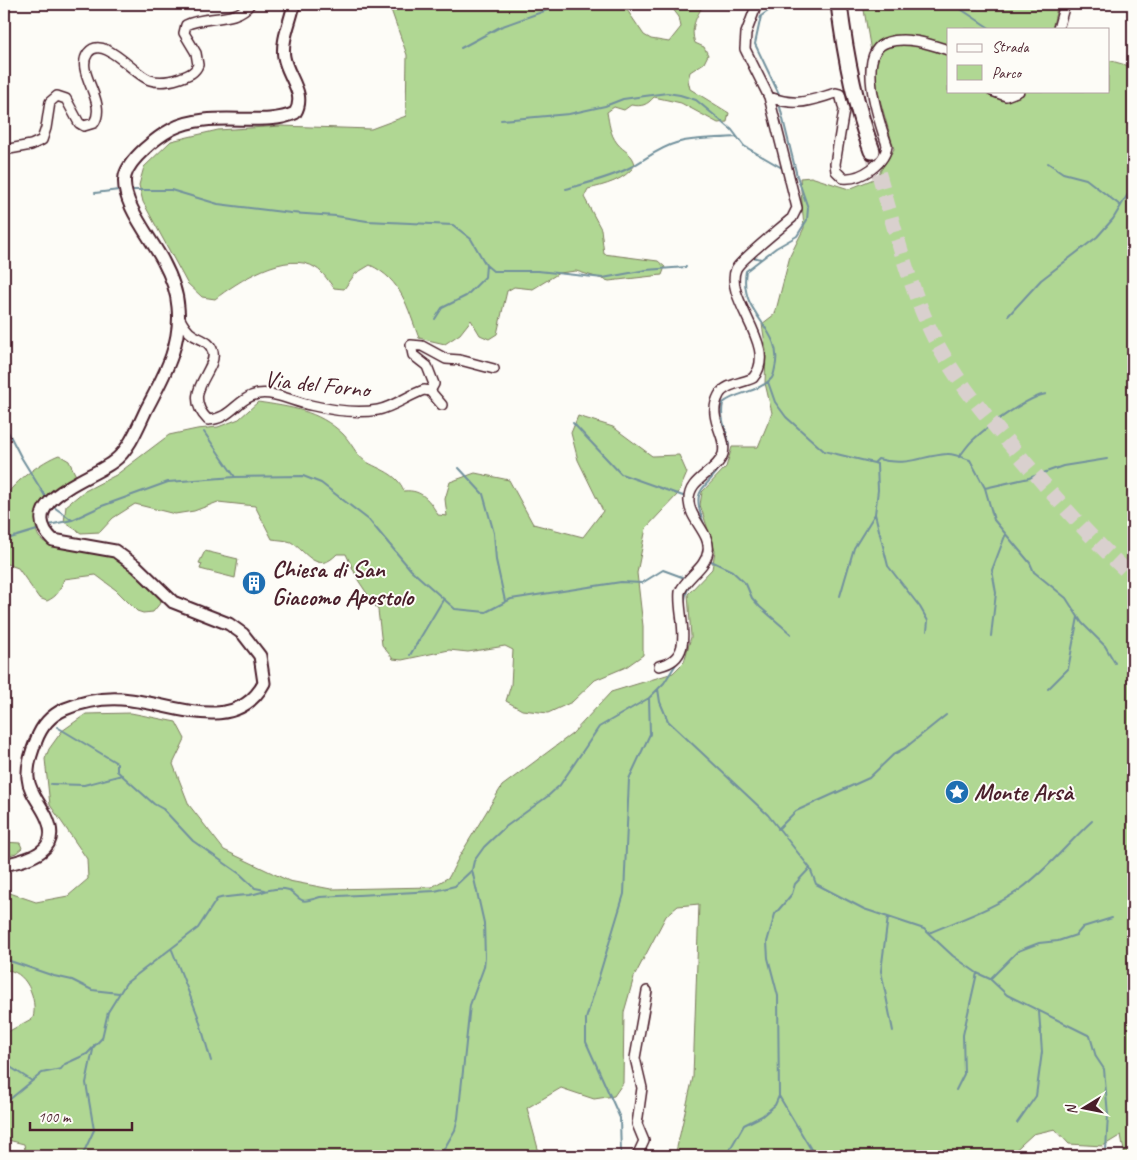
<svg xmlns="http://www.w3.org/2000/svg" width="1137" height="1160" font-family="Caveat,sans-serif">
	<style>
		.green { fill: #b0d793; stroke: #7d7b5f }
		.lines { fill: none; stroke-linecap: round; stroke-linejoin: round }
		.stream { stroke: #72919d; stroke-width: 2 }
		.highway-tunnel { stroke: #d9d0ce; stroke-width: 15; stroke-dasharray: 15 8; stroke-linecap: butt }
		.street-casing { stroke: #4a1f2b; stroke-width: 12 }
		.secondary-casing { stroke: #4a1f2b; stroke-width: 15 }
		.highway-casing { stroke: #4a1f2b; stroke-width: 19 }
		.street { stroke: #fdfcf7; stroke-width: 9 }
		.secondary { stroke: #fdfcf7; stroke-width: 11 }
		.highway { stroke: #fdfcf7; stroke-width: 15 }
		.labels { text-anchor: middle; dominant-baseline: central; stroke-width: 4; stroke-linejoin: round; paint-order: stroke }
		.street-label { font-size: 24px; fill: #4a1f2b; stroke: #fdfcf7 }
		.poi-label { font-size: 24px; font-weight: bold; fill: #4a1f2b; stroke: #fdfcf7; text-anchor: start }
	</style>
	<rect width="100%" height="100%" fill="#fdfcf7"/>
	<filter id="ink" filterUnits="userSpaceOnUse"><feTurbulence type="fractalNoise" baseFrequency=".02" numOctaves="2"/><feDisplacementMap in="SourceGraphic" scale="10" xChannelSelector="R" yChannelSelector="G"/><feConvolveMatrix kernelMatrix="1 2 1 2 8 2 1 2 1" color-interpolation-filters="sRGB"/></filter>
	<g filter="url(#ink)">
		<path class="green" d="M 389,4 L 623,4 L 644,35 L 651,39 L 669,42 L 681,27 L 679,17 L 669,4 L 704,4 C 696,17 690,28 695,43 L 704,47 L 708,55 L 704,63 L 690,72 L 688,80 L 690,89 L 729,113 L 727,122 L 718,123 L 681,103 L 654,97 C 647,105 642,107 631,105 L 624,110 L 614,107 L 607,112 C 609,123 610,134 617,143 C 624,152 633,153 635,165 C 625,180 605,185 588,189 L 584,197 L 601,229 L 604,254 L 658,261 L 665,267 L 662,275 L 609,281 L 576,271 L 559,273 L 533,289 L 514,287 L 507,291 L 497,334 L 489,339 L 480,335 L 471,320 L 460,334 L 445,344 L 419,338 C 407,307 402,280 370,265 L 355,274 L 344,289 L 334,288 C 329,282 323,272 316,268 C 287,249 237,282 215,299 L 202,297 L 187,283 L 143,202 L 139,185 L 144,167 L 171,141 L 218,130 L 281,126 L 371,129 L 406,116 L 407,55 Z
			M 863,4 L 1058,4 L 1052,29 L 948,29 L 948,91 L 1108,91 L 1108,60 L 1133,67 L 1133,1156 L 1125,1156 L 1121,1135 L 1103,1146 L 1069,1144 L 1055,1129 L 1033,1134 L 1009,1156 L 675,1156 L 693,1077 L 699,904 L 678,906 L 666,916 L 634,977 L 624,1012 L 623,1083 L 614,1096 L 594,1099 L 561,1088 L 527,1108 L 540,1156 L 26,1156 L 24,1144 L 4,1139 L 4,1034 L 33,1018 C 38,999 26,969 4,970 L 4,891 L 36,902 L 68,896 L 88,879 L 87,859 L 50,805 L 45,759 L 49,749 L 62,731 L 86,714 L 131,713 L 176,722 L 185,739 L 173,764 L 189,805 L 224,850 L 289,881 L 331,889 L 432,887 L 449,877 L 459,857 L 502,786 L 572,734 L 611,692 L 673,673 L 684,662 L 691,637 L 688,594 L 712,569 L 715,551 L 700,505 L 702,492 L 726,467 L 732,447 L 758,447 L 772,413 L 765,383 L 766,351 L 762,324 L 775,314 L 790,256 L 804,228 L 800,178 L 811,177 L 849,189 L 876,178 L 894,149 L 878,93 Z
			M 258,402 C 290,407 318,410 343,434 C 351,442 356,455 365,461 C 380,470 397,473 404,491 C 422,489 430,501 438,515 L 447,516 L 445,499 L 450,482 L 475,473 L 509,480 L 533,524 L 583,537 L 603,511 L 578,460 L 571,433 L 578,416 L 613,427 L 652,456 L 679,455 L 687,473 L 678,494 L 646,528 L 637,573 L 643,626 L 643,655 L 626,667 L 595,680 L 572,702 L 548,713 L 522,710 L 506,701 L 511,685 L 513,650 L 505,646 L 468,652 L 449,650 L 402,660 L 393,659 L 382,645 L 378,610 L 358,580 L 346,554 L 337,554 C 317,575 307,552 291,542 C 286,540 278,540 272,539 L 255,506 L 218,502 L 194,511 L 175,514 L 135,504 L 113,518 L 100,532 L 81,533 L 64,522 L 66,506 L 83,492 L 116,475 L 169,435 L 197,429 L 218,427 L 239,419 Z
			M 59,455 L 69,461 L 76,476 C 55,490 44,494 37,520 C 28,559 94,545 114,556 C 131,565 146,583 160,597 L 161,602 L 153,612 L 143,613 L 137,611 L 116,590 L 96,575 L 64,579 C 60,590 58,596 47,601 L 39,598 L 18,568 L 4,563 C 4,547 0,516 4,501 C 7,486 44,460 59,455 Z
			M 205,551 L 238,559 L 235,578 L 200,569 L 202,564 L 199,563 Z
			M 4,842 L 20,843 L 22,848 L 16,853 L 4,857 Z"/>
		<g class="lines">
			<path class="stream" d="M 778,4 L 761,16 L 755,44 L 779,94
				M 953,4 L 991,29
				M 461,48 L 500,27 L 564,4
				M 501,120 L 569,114 L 605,106 L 623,99 L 667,93 L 680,95 L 696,100 L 732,130 L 744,146 L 782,168
				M 1048,163 L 1063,173 L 1086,179 L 1121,206
				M 566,189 C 587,183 610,178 629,168 C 645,160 658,148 676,143 C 697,137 716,139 737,137
				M 132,190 L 171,190 L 218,204 L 291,213 L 336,216 L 367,221 L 453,225 L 471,239 L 486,265 L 493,271 L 538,271 L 603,278 L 646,270 L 686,267
				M 95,193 L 119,190
				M 753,257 L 761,259
				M 1008,316 L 1041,280 L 1097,237 L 1113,219 L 1128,194 L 1133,190
				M 435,319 L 442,308 L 466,296 L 485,277 L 486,265
				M 768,382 L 775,402 L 786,417 L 824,451 L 874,463 L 878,459 C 906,467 921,456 947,454 C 954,453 963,458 970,460 L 985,488 L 994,520 L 1030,563 L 1034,572 L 1066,598 L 1082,623 L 1105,646 L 1115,663
				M 573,423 L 621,474 L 683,496
				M 4,424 L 21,457 L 45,496
				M 204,432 L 235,477
				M 726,457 C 735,437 718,427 723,403 C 736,392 757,393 771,379 C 774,376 774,372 775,368 C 782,340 760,325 749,301 C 745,291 744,282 746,271 L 776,248 L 797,236 L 807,220 L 808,208 L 797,176 L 780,107
				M 959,457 C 964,451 968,444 974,439 C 989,425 1028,397 1046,394
				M 874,463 L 877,464 L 878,490 L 875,514 L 888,566 L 920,607 L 928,621 L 927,631
				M 459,468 L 483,494 L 494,533 L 496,560 L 505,601
				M 985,488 L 1029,478 L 1063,466 L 1107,459
				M 51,505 L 72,520
				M 49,525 L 72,520 L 102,506 L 168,482 L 235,477 L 303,476 L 321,483 L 369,520 L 411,570 L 455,609 L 486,612 L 511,599 L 621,582 L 642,583 L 663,570 L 682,577
				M 705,527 C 689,485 705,493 722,464
				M 4,540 L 37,530
				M 709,560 L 732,571 L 746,584 L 752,598 L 760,607 L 791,634
				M 840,596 L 854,548 L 875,514
				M 685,612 C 684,600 685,591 693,581
				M 991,636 L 996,593 L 992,570 L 1005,536
				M 410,655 L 443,600
				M 658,689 L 660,702 L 668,721 L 768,815 L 810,868 L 816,884 L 864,909 L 924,929 L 953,956 L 977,973 L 990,979 L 1007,995 L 1090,1036 L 1096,1057 L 1104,1069 L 1108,1115 L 1106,1150
				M 1048,689 L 1068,669 L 1078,617
				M 57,727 L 117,763 L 117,771 L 154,804 L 163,809 L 193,841 L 240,874 L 255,888 L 265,890
				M 51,784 L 84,785 L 122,775
				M 778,829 L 796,811 L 869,778 L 894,754 L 905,748 L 946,715
				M 888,917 L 881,971 L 893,1031
				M 929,933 C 959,920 995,908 1022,888 C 1048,869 1068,843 1092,821
				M 172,950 L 198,1016 L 211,1061
				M 4,959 L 54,976 L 72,980 L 92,990 L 119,993
				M 990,979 L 1018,951 L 1039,943 L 1058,941 L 1076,935 L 1083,927 L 1112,918
				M 4,1063 L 32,1081
				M 956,1090 L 964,1074 L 963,1035 L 977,973
				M 779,1096 L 815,1156
				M 4,1104 L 42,1073 L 61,1069 L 65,1064 L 87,1054 L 102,1038 L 108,1012 L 126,983 L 198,928 L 217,899 C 228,896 238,896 249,895 C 263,893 274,886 289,890 C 304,901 298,904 320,897 L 435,891 L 455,886 L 472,870
				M 1017,1123 L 1036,1096 L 1042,1052 L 1039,1012
				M 82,1156 L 94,1130 L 86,1083 L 94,1045
				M 440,1156 L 455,1130 L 458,1118 L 470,1005 L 484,967 L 485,957 L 484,923 L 472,870 L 474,861 L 484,847 L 504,828 L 548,796 L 560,785 L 599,727 L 649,698 L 664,683 L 680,658
				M 621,1156 L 620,1118 L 586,1042 L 586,1019 L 624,894 L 629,779 L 650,734 L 649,698
				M 726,1156 L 744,1125 L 762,1116 L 775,1105 L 779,1096 L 778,996 L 768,958 L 767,942 L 775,914 L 792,894 L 795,884 L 810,868"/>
			<path class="highway-tunnel" d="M 872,151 C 890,209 903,269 928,325 C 948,371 982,411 1014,449 C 1052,494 1090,538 1133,577"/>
			<g class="street-casing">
				<path id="street" d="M 1058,29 L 1065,4
					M 992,91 L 1006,96 L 1019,91
					M 769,97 C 798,107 808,101 836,93 L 840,94 L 844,110 L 835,164 L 836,171 L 843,178 C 861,180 886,163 887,145 C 880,124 854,51 888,42 C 907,36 930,44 948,50
					M 4,150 L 31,145 L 42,140 L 46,128 L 50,102 L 57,96 L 66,99 L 79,123 L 84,126 L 94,123 C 108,101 74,72 88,53 C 103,33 135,76 150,80 C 159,83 171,81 180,78 C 188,75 195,73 198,65 L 196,53 L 184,33 L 186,25 C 205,15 236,23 250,4
					M 179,317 C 182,323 186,331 193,335 C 201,340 210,341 213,352 C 217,372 180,392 208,420 C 232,419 237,398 258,394 C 274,391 294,402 310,405 C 331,410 356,414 378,410 C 393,407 409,395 424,390 L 430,391 L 442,405
					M 430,391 L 434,384 L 427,366 L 413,355 L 411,345 L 422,346 L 446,359 L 460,360 L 494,369
					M 659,666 C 698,658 677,617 680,592 C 686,577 706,568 708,551 C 711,534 690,520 689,502 C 687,478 717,473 723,454 C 728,436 706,419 719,395 C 725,384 743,383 753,378 C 780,347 723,299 736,269 C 740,260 782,227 792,218 L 797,208 L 769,97 L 745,49 L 746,33 L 757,4
					M 637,1156 L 644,1141 L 637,1124 L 642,1088 L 635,1058 L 647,991"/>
			</g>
			<g class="secondary-casing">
				<path id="secondary" d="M 4,865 C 30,859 63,851 46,816 C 40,803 29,792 28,778 C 27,766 31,753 36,741 C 41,727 51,715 65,709 C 82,702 103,698 121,699 C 167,701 235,738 264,683 L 260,656 L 243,634 L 229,624 L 173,602 L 137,567 L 115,551 L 53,540 C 13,501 92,479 114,461 C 129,450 138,427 146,410 C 163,377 182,346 178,307 C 177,291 171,276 163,261 C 152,239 120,202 125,176 C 129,159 157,137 172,129 C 209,109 263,128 295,113 C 307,94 287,76 284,57 C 281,41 291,20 294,4"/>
			</g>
			<g class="highway-casing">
				<path id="highway" d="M 839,4 C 845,54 854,103 872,151"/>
			</g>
			<use href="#street" class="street"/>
			<use href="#secondary" class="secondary"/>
			<use href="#highway" class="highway"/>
		</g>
	</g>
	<defs>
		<g id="building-disc" transform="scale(1.25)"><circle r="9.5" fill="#1f6fb2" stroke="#fdfcf7"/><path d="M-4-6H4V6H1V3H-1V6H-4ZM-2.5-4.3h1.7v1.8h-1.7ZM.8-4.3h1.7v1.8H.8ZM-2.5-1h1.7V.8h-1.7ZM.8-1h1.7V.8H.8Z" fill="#fff"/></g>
		<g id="sight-disc" transform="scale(1.25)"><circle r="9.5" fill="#1f6fb2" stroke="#fdfcf7"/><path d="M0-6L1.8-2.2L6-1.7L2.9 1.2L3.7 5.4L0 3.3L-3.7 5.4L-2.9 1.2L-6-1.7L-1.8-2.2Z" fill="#fff"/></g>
	</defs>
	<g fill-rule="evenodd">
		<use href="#building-disc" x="254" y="583"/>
		<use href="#sight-disc" x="957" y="792"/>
	</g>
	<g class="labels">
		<g class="street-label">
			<text transform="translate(317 384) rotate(6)">Via del Forno</text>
		</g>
		<g class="poi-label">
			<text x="272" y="569">Chiesa di San<tspan x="272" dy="28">Giacomo Apostolo</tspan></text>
			<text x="974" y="792">Monte Arsà</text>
		</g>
	</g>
	<rect width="1137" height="1160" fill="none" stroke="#fdfcf7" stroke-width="20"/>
	<rect x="10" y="10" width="1117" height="1140" fill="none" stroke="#4a1f2b" stroke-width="2" filter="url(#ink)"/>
	<rect x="947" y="28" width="162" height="65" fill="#fdfcf7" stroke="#b5a4a5"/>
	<rect x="957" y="44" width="25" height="8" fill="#fdfcf7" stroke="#b5a4a5"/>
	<text x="992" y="52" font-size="15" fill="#4a1f2b">Strada</text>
	<rect x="957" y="65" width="25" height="15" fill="#b0d793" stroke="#b5a4a5"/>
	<text x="992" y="78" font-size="15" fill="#4a1f2b">Parco</text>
	<g transform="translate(1084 1108) rotate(260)" stroke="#fdfcf7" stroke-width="4" paint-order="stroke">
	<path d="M0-4L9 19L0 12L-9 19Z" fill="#4a1f2b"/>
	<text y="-8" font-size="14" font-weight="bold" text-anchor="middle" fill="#4a1f2b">N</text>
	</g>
	<path d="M30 1122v8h102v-8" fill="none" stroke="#4a1f2b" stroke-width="2.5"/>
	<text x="38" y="1122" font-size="15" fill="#4a1f2b" stroke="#fdfcf7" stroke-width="4" paint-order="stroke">100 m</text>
</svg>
